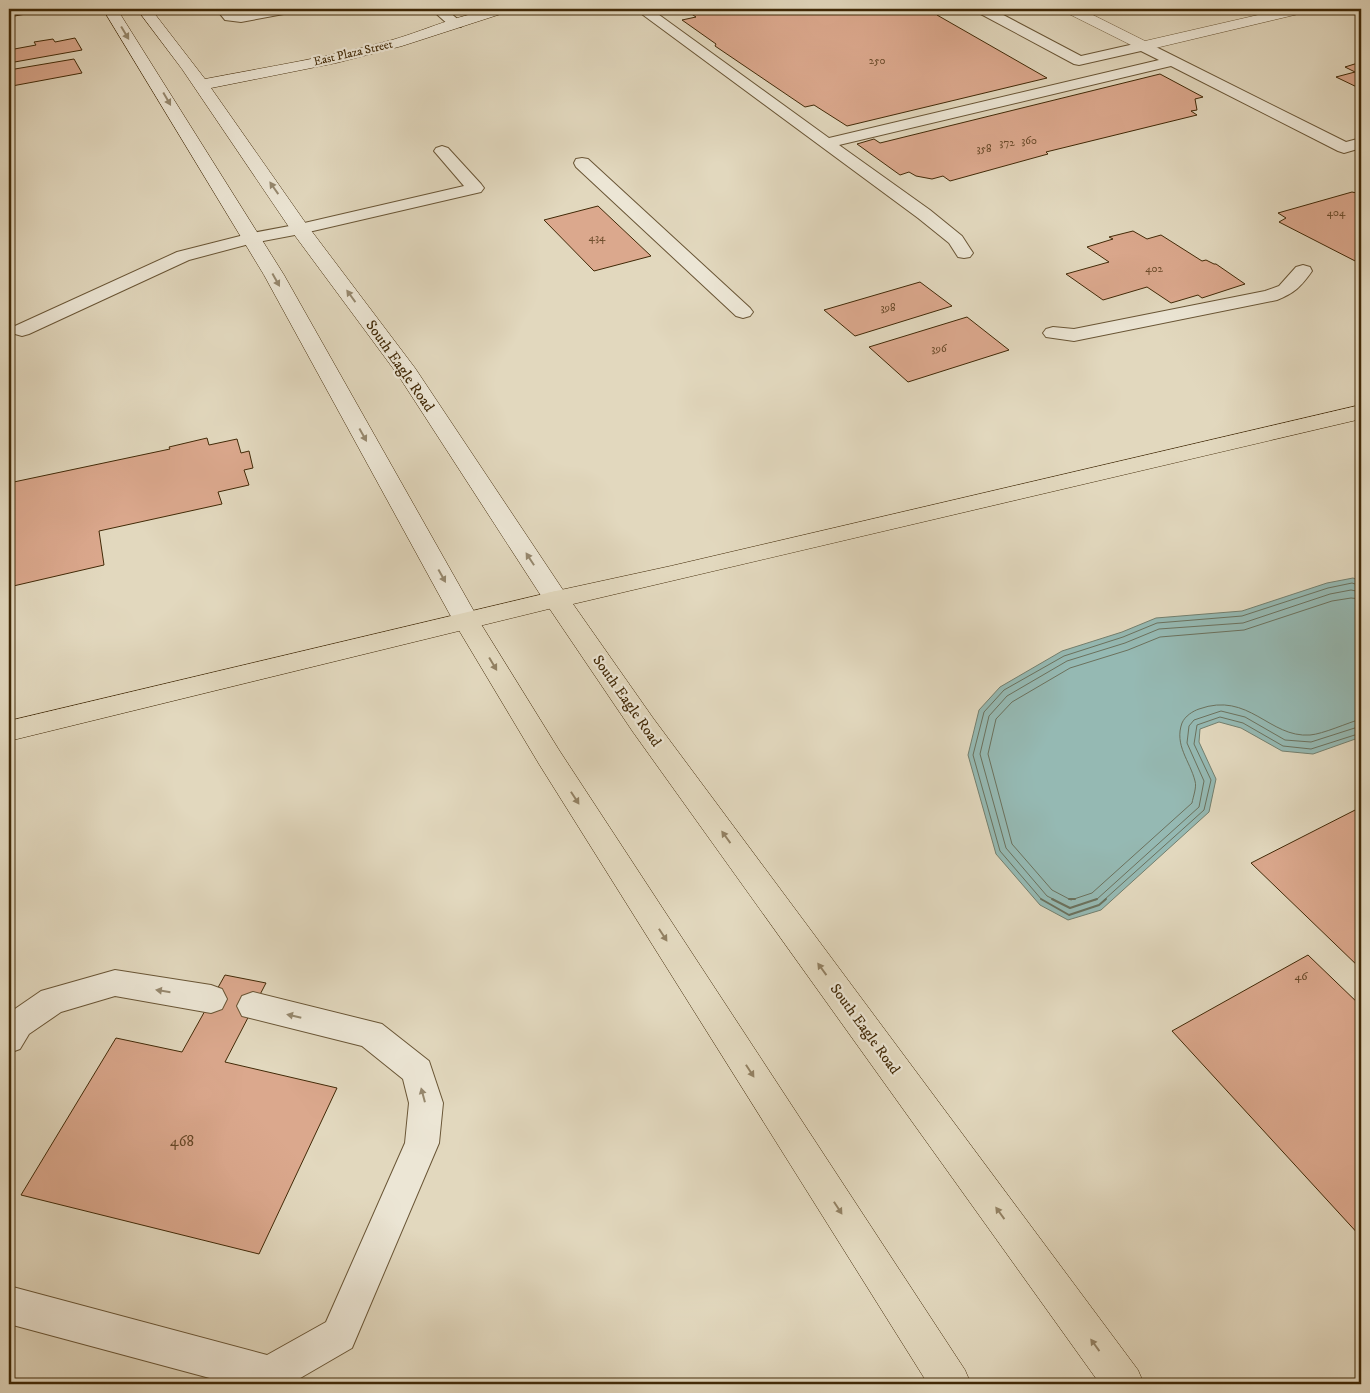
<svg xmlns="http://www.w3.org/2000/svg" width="1370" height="1393" font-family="'IM FELL DW Pica',serif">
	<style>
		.water { fill: #95b9b3; stroke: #737f6e }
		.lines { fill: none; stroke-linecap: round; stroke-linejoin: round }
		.shore-far1 { stroke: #6b715d; stroke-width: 1 }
		.shore { stroke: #6b715d; stroke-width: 2 }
		.building { fill: #dba88d; stroke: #412907 }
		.lane-casing { stroke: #695535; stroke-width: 2 }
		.street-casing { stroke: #695535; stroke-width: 1 }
		.secondary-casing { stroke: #412907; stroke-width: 1 }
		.primary-casing { stroke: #412907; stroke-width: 1 }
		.highway-casing { stroke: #412907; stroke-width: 1 }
		.lane { fill: #ece6d5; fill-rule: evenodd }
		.street { fill: #ece6d5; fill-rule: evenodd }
		.secondary { fill: #ece6d5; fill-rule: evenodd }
		.primary { fill: #e2d8be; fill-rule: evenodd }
		.highway { fill: #e2d8be; fill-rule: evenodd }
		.oneway { fill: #96886e }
		.oneway2 { fill: #928062 }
		.labels { text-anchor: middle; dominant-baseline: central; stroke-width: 4.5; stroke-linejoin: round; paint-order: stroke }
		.far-number-label { font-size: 11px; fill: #684928 }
		.far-street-label { font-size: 12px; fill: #412907; stroke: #ece6d5 }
		.number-label { font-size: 12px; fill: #684928 }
		.street-label { font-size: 15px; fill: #412907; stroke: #ece6d5 }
		.near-number-label { font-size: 15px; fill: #684928 }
	</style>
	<rect width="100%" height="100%" fill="#e2d8be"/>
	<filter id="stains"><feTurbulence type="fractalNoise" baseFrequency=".004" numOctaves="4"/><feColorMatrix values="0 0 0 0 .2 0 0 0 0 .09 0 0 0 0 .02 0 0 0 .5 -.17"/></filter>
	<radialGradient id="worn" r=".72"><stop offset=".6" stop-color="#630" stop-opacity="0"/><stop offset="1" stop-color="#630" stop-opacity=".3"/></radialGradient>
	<path class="water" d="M 1353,578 L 1361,581 L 1361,737 L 1313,754 L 1282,751 L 1241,728 L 1219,722 L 1200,729 L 1199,742 L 1216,779 L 1209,812 L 1101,910 L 1068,920 L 1040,905 L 996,854 L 968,755 L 979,710 L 1000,687 L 1062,651 L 1122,632 L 1156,618 L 1242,611 L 1327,583 Z"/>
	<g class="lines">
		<path class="shore-far1" d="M 1361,599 L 1351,598 L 1332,601 L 1244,630 L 1160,637 L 1128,650 L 1070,668 L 1012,702 L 996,719 L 988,754 L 1012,844 L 1052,890 L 1071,900 L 1092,893 L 1192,803 C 1193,797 1197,787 1195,781 C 1190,761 1174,745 1182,723 C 1185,716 1193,711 1199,709 C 1249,691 1269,738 1310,735 C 1323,734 1347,723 1361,719
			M 1042,900 L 1000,851 L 973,755 L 984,712 L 1004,690 L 1064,656 L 1123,637 L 1157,623 L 1242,616 L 1328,588 L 1352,583 L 1361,586
			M 1055,900 L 1047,896 L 1006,848 L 980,754 L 989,716 L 1007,696 L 1067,661 L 1125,643 L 1159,629 L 1243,623 L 1330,594 L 1351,590 L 1361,592
			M 1096,900 L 1199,807 L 1204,781 L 1187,743 L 1189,726 L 1194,720 L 1221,711 L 1245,717 L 1285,740 L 1311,742 L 1361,726
			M 1104,900 L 1204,810 L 1211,780 L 1194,744 L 1197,725 L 1220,717 L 1243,723 L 1283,746 L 1311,749 L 1361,733"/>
		<path class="shore" d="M 1041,899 L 1069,915 L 1099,905 L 1106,899
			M 1052,899 L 1070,908 L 1097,899
			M 1069,899 L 1075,899"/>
	</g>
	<path class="building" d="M 9,9 L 36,9 L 37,12 L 9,17 Z
		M 231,9 L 277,9 L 238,16 Z
		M 700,9 L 962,9 L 964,10 L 937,15 L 1047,78 L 847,126 L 814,105 L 805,107 L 715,46 L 716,44 L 682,20 L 696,17 L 687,11 Z
		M 75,38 L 82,50 L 9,63 L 9,50 L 36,45 L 34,42 L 53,39 L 55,42 Z
		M 74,59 L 82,73 L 12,86 L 9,78 L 9,70 Z
		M 1361,62 L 1361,89 L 1336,77 L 1355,72 L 1345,67 Z
		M 1160,74 L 1203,97 L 1195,99 L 1197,110 L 1191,111 L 1197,115 L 1046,152 L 1048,154 L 950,181 L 943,176 L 932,179 L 916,176 L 909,172 L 900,175 L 857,144 L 874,139 L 880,143 Z
		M 1352,192 L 1361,194 L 1361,264 L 1279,222 L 1286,218 L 1278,213 Z
		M 598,206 L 651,256 L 594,271 L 544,220 Z
		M 1133,231 L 1147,239 L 1161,235 L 1202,261 L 1206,260 L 1214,264 L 1216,264 L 1245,284 L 1202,298 L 1198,295 L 1171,303 L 1147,287 L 1103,300 L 1066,274 L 1109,262 L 1087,247 L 1113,239 L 1109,237 Z
		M 920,282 L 952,306 L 855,336 L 824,310 Z
		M 967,317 L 1009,350 L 908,382 L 869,347 Z
		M 207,438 L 209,445 L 237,439 L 241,453 L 249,451 L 253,468 L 244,470 L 249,485 L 218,492 L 222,504 L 99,531 L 104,565 L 9,587 L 9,483 L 170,449 L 169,447 Z
		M 1361,807 L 1361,969 L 1251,863 Z
		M 1308,955 L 1361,1006 L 1361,1237 L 1172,1031 Z
		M 225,975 L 266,983 L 225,1062 L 337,1088 L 259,1254 L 21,1195 L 116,1038 L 182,1052 Z"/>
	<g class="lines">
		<g class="lane-casing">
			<path id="lane" d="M 216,9 L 230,9 L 234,13 L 268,9 L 296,9 L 289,13 L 241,22 L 225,20 Z
				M 431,9 L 446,9 L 463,24 L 461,27 L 451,27 Z
				M 635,9 L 651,9 L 829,138 L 1159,60 L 1141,51 L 1079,65 L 1074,64 L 977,12 L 975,9 L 992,9 L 1081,56 L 1143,42 L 1148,43 L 1346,142 L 1361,138 L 1361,148 L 1344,153 L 1338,151 L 1171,66 L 839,145 L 930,210 L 962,236 L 973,253 L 970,257 L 964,258 L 958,257 L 949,243 L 918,218 Z
				M 442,146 L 448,148 L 481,184 L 484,188 L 481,192 L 300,234 L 253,243 L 189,260 L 29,334 L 22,336 L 15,334 L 12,330 L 15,326 L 177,252 L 252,233 L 300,224 L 464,186 L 434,151 L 436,148 Z
				M 582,158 L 588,159 L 750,308 L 753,312 L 750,316 L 743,318 L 736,316 L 576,167 L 574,163 L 576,159 Z
				M 1303,265 L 1310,267 L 1312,271 C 1301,287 1294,293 1277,300 L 1074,341 L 1046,337 L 1043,333 L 1046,329 L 1053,327 L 1074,329 L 1265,291 L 1279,286 L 1296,267 Z
				M 115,970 L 211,985 L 222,989 L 227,999 L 222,1009 L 211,1013 L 115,996 L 61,1012 L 29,1034 L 20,1049 L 9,1053 L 9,1013 L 41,991 Z
				M 253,992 L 382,1024 L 429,1061 L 443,1103 L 439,1143 L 352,1348 L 290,1384 L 232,1384 L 9,1324 L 9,1286 L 267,1355 L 326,1322 L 405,1143 L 409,1103 L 403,1079 L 362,1046 L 242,1016 L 237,1006 L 242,996 Z"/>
		</g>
		<g class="street-casing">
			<path id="street" d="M 1063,9 L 1081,9 L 1145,41 L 1284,9 L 1309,9 L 1307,12 L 1143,51 L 1065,12 Z"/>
		</g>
		<g class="secondary-casing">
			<path id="secondary" d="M 103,9 L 117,9 L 284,275 L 480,622 L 476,628 L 467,631 L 458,628 L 454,622 L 264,275 Z
				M 137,9 L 151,9 L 205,79 C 267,67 331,57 392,40 C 430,29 469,9 509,9 L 507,12 L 402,46 L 336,63 L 211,88 L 307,225 L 415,368 L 569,599 L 565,605 L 556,607 L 547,605 L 398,375 L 293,233 L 182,69 Z"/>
		</g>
		<g class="primary-casing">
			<path id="primary" d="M 556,591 L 565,593 L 569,599 L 565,605 L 9,741 L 9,721 Z"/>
		</g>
		<g class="highway-casing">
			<path id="highway" d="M 1361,405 L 1361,419 L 573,604 L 653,718 L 1138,1370 L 1144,1384 L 1100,1384 L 633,732 L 543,599 L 547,593 L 556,591 L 671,566 Z
				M 467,613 L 476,616 L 559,750 L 965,1370 L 971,1384 L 928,1384 L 539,764 L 454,622 L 458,616 Z"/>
		</g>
		<use href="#lane" class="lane"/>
		<use href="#street" class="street"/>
		<use href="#secondary" class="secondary"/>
		<use href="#primary" class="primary"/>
		<use href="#highway" class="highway"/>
	</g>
	<defs><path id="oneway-solid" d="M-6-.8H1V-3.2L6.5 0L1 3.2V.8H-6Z" transform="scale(1.25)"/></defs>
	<g class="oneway">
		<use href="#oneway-solid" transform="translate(125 33) rotate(59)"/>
		<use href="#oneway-solid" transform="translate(167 99) rotate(60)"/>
		<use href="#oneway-solid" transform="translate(274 188) rotate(-125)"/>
		<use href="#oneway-solid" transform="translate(276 280) rotate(61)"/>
		<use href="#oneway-solid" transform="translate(351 296) rotate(-126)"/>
		<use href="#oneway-solid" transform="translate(363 435) rotate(61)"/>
		<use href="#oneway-solid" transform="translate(530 559) rotate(-123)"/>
		<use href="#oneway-solid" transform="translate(442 576) rotate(61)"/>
		<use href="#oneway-solid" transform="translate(163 991) rotate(-171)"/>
		<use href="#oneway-solid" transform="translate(294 1016) rotate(-167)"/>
		<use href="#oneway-solid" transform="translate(423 1095) rotate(-105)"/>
	</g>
	<g class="oneway2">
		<use href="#oneway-solid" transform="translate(493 664) rotate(59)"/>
		<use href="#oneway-solid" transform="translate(575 798) rotate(57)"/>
		<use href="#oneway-solid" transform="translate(726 837) rotate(-126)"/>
		<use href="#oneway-solid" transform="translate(663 935) rotate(57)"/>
		<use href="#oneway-solid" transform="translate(822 969) rotate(-126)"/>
		<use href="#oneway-solid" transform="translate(750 1071) rotate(57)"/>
		<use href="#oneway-solid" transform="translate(838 1208) rotate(57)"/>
		<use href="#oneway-solid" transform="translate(1000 1213) rotate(-126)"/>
		<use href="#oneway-solid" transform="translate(1095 1345) rotate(-126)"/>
	</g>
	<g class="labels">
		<g class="far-number-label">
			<text x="877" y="61">250</text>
			<text x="1029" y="141">360</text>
			<text x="1007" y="143">372</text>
			<text x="984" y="149">358</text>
			<text x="1336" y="213">404</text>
			<text x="597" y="238">434</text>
			<text x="1154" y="269">402</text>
			<text x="888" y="308">398</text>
			<text x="939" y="349">396</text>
		</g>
		<g class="far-street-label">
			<text transform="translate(353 53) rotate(-13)">East Plaza Street</text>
		</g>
		<g class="number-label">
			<text x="1301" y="976">46</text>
		</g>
		<g class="street-label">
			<text transform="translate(400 366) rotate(55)">South Eagle Road</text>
			<text transform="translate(627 701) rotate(55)">South Eagle Road</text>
			<text transform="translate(865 1029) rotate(54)">South Eagle Road</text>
		</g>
		<g class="near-number-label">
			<text x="182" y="1141">468</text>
		</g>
	</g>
	<rect width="1370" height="1393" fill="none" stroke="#e2d8be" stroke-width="30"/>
	<rect x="10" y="10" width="1350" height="1373" fill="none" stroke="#412907" stroke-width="2.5"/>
	<rect x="15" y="15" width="1340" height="1363" fill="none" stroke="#412907"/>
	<rect width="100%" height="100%" filter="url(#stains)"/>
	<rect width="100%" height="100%" fill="url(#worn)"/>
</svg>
